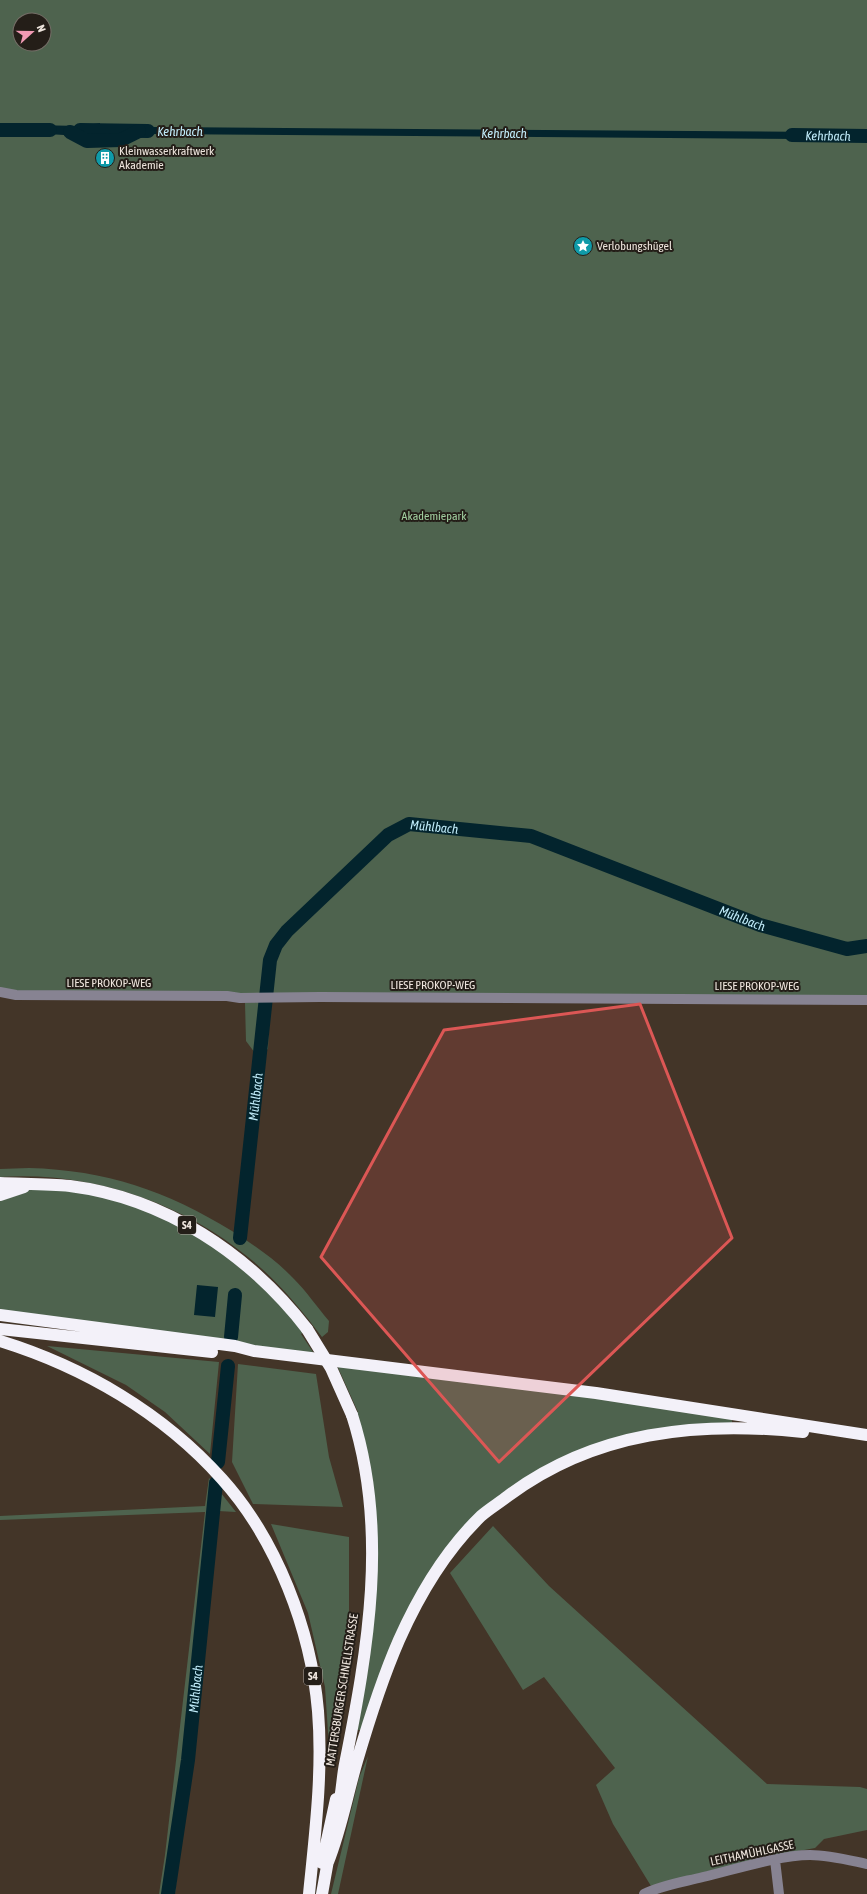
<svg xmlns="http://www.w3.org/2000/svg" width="867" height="1894" font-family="'Asap Condensed',sans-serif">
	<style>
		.green { fill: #4e634e; fill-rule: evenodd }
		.water { fill: #03242d }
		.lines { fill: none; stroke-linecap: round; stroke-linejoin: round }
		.river { stroke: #03242d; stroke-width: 14 }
		.minor { stroke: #878392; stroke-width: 10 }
		.highway { stroke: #f3f1f9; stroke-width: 12 }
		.highway-bridge { stroke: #f3f1f9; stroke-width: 12 }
		.marked { fill: #dc5755; fill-opacity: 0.2; stroke: #dc5755; stroke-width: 3; stroke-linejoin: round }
		.labels { text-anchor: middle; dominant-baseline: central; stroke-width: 4; stroke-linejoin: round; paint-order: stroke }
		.shield { fill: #241e18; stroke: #b1a9a2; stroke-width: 1 }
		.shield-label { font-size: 11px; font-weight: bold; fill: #eee5dd }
		.poi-label { font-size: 12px; fill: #eee5dd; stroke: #241e18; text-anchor: start }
		.park-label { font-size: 12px; fill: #a2d0a1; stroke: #241e18 }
		.street-label { font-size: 12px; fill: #eee5dd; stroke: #241e18 }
		.water-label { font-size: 13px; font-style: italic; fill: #c1ecfa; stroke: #241e18 }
	</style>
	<rect width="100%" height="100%" fill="#433528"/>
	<path class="green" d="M 0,0 L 867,0 L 867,996 L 12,992 L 0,988 ZM 20,20 L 44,20 L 44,44 L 20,44 Z
		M 270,1001 L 268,1049 L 261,1053 L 255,1053 L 246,1041 L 245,1003 Z
		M 29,1168 C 106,1170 167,1191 232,1231 C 254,1245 276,1260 294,1279 C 307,1292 317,1307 329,1321 L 328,1332 L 322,1337 C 300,1308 277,1280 248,1257 C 180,1201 88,1171 0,1177 L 0,1169 Z
		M 0,1183 L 109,1194 L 212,1240 L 307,1329 L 301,1334 L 317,1358 L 0,1315 Z
		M 47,1346 L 219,1362 L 210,1454 L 165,1412 L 126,1385 Z
		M 335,1361 L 732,1414 L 732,1427 L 593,1449 L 482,1516 L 421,1594 L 366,1732 L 352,1728 L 372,1531 L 352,1415 L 358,1412 Z
		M 238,1364 L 316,1374 L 329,1457 L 343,1507 L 253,1504 L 232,1462 Z
		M 209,1478 L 236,1512 L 218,1511 L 175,1894 L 159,1894 L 165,1855 L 205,1512 L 0,1520 L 0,1516 L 205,1506 Z
		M 271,1524 L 349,1537 L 349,1682 L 330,1763 L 325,1687 L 308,1613 Z
		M 493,1526 L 549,1586 L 767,1784 L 860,1787 L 867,1789 L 867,1830 L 824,1839 L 815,1848 L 772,1856 L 777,1848 L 749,1861 L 651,1886 L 613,1824 L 596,1785 L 615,1768 L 544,1677 L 523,1690 L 450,1573 Z
		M 368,1756 L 338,1894 L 331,1894 L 359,1778 Z"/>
	<path class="water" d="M 100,123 L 100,138 L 88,138 L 86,143 L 64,135 L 31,133 L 32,125 L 80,126 Z
		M 129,127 L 159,127 L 820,132 L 804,139 L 148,134 L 139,135 L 132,138 L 129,133 Z
		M 197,1285 L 218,1287 L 215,1317 L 194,1315 Z"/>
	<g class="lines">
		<g class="river">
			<path d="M 0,130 L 50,130"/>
			<path d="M 80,130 L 148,131"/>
			<path d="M 70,132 L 87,141 L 121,140 L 139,131"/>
			<path id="s1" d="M 792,135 L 867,136"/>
			<path id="s2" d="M 240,1238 L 270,960 L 276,945 L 287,931 L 388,835 L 409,824 L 531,836 L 760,925 L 847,949 L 867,946"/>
			<path d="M 231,1337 L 235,1295"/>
			<path d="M 218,1462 L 228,1366"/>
			<path id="s3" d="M 168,1894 L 188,1760 L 216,1483"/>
		</g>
		<path class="minor" d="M 0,992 L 16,995 L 227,996 L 240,998 L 320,997 L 867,1000
			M 775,1860 L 779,1894
			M 644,1894 C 662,1885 683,1882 703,1877 C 733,1870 779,1855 810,1855 C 829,1855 848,1860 867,1864"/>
		<path class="highway" d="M 0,1183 C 23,1184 47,1184 70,1186 C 165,1198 249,1254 307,1329
			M 0,1195 L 24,1187
			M 0,1315 L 235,1346 L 254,1351 L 596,1393 L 867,1435
			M 0,1329 L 212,1352
			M 0,1341 C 84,1367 163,1413 222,1479 C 277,1540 311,1630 318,1711 C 323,1772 315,1834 309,1894
			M 338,1809 C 342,1794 342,1779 345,1764 C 368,1649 389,1530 352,1415
			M 328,1862 C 341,1830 347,1795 357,1761 C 369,1720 382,1679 399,1640 C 419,1595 446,1550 481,1516 C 489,1509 499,1503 508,1496 C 595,1431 698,1421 803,1432
			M 322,1863 L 336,1799
			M 322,1894 L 329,1855"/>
		<path class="highway-bridge" d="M 307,1329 L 331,1368 L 352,1415"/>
	</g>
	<path class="marked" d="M 640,1004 L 732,1238 L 499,1462 L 321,1257 L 444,1030 Z"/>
	<defs>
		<g id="building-disc" transform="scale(1)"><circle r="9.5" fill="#0f9aa8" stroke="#241e18"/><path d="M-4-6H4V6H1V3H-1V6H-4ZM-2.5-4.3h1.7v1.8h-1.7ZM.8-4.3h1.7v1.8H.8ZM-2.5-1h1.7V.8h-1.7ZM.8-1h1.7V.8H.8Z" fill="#fff"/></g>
		<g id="sight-disc" transform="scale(1)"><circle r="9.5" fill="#0f9aa8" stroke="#241e18"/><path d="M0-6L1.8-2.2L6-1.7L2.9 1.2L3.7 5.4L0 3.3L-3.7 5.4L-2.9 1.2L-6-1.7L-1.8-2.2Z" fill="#fff"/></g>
	</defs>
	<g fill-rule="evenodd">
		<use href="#building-disc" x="105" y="158"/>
		<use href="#sight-disc" x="583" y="246"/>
	</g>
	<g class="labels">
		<g class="shield">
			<rect x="178" y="1216" width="18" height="18" rx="3"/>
			<rect x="304" y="1667" width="18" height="18" rx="3"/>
		</g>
		<g class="shield-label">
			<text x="187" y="1225">S4</text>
			<text x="313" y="1676">S4</text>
		</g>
		<g class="poi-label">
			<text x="119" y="151">Kleinwasserkraftwerk<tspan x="119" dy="14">Akademie</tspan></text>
			<text x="597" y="246">Verlobungshügel</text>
		</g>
		<g class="park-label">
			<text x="434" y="516">Akademiepark</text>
		</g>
		<g class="street-label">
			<text x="109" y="983">LIESE PROKOP-WEG</text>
			<text x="433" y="985">LIESE PROKOP-WEG</text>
			<text x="757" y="986">LIESE PROKOP-WEG</text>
			<text transform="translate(342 1690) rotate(-81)">MATTERSBURGER SCHNELLSTRASSE</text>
			<text transform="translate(752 1853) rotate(-12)">LEITHAMÜHLGASSE</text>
		</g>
		<g class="water-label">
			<text x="180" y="131">Kehrbach</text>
			<text x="504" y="133">Kehrbach</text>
			<text stroke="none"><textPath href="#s1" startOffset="36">Kehrbach</textPath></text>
			<text stroke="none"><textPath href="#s2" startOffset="502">Mühlbach</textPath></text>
			<text stroke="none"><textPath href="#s2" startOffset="826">Mühlbach</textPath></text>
			<text stroke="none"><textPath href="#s2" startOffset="142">Mühlbach</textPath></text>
			<text stroke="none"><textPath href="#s3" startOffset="207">Mühlbach</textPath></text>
		</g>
	</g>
	<g transform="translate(32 32) rotate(69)"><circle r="19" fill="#241e18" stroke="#756e67"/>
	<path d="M0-3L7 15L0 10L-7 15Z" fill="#f19ab4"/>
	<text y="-6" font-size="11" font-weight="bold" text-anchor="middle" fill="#eee5dd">N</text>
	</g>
</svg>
